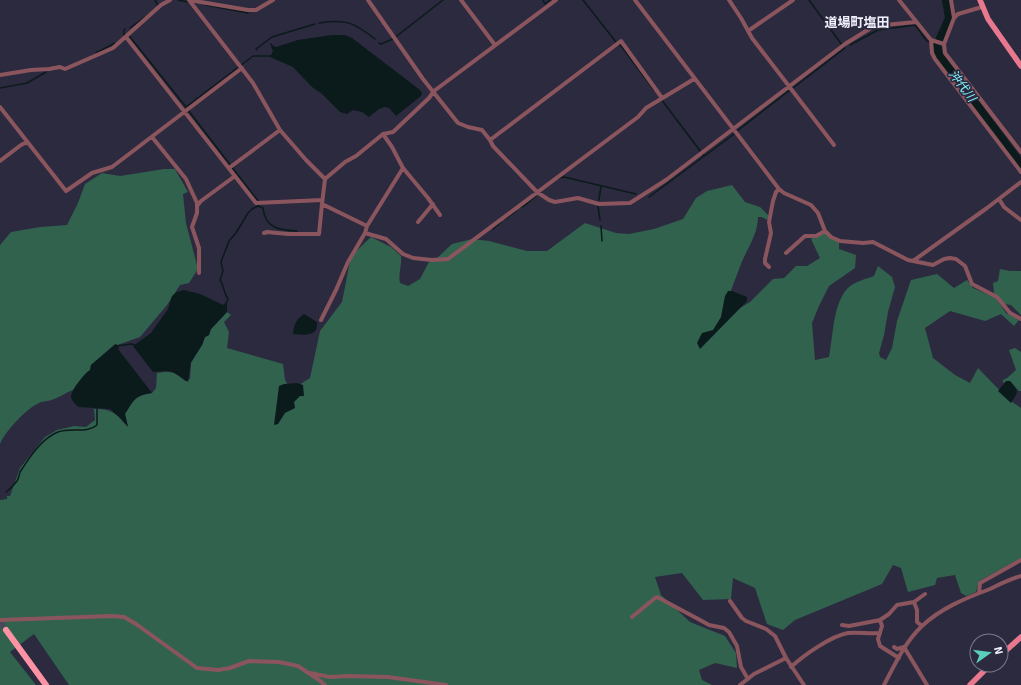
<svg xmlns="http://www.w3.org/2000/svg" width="1021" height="685" font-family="Signika,'Noto Sans JP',sans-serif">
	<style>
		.green { fill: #30624e }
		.water { fill: #0b1a1b }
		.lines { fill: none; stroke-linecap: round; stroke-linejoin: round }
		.stream { stroke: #0b1a1b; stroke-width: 1.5 }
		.river { stroke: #0b1a1b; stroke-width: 8 }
		.highway-tunnel { stroke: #4a485c; stroke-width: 6; stroke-dasharray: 6 3; stroke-linecap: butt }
		.minor { stroke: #8b555e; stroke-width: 4 }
		.major { stroke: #e8788e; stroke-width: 5.5 }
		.highway { stroke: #fd92a5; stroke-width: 6 }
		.labels { text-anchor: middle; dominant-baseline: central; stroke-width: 3.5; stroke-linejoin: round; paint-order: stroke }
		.water-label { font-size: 12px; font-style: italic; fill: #84f8ff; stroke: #2c2a3f }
		.quarter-label { font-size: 13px; font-weight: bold; fill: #f1f0fe; stroke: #2c2a3f }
	</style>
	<rect width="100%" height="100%" fill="#2c2a3f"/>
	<path class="green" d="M 164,169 L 175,169 L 188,192 L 183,194 L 186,223 L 198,269 L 189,283 L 180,285 L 167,305 L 140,337 L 117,345 L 115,344 L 91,365 L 90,370 L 86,373 L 73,390 C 66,392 61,397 54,399 C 50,401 45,401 41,402 C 28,407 5,431 0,444 L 0,245 L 11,232 L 40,227 L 67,225 L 78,203 L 85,184 L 102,173 L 120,176 Z
		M 732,185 L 745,202 L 760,207 L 769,216 L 767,220 L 762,217 L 758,217 C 758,234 747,249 741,264 C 735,280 729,295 724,311 L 730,314 L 750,302 L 773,279 L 784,278 L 796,266 L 807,266 L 820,258 L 811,239 L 825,233 L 839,242 L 839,249 L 856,255 L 855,268 L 829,286 L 819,306 L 812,323 L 815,360 L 829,357 C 833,337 833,304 847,289 C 853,282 866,279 874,276 L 878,266 L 892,277 L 895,287 L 888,312 L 884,335 L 879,353 L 880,357 L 886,360 L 892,348 L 897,321 L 911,280 L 937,274 L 954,288 L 967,280 L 973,288 L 996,298 L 1006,313 L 1019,320 L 1014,326 L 1001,314 L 985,321 L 950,311 L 925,328 L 933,358 L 955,375 L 970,383 L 978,368 L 1008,399 L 1021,408 L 1021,558 L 979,581 L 976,592 L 966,596 L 961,593 L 955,575 L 937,578 L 935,585 L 908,592 L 901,568 L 893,565 L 882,584 L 795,620 L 783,630 L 767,624 L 755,588 L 733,578 L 731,599 L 703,600 L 682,573 L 655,577 L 661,595 L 690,622 L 725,636 L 736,653 L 737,668 L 715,663 L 699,670 L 702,680 L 712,685 L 69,685 L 34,634 L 10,652 L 36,685 L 0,685 L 0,500 L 7,499 L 7,496 L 10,496 L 20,468 L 45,437 L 57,430 L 74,426 L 86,427 L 95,420 L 94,409 C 105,409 113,410 121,419 C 123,422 125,424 128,426 L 125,414 C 134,400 134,396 152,393 L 156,388 L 157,373 C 170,371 175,371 185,381 L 190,379 L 191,363 L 202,345 L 205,337 L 209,335 L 211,329 L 227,312 L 231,315 L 224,322 L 229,332 L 227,348 L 283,364 L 285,380 L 291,390 L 310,378 L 320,331 L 342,302 L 351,256 L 371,237 L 391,247 L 401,256 C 402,266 398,274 400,283 L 408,286 L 420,279 L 429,262 L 437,258 L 452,244 L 472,239 L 489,241 L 527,251 L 547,251 L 585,223 L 616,233 L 629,234 L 654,229 L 683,219 L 696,198 L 707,191 Z
		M 1000,269 L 1010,271 L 1021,271 L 1021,315 L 1011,305 L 1004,304 L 994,293 L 993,283 L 998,281 Z
		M 1015,348 L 1021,352 L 1021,391 L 1019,391 L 1010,381 L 1003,383 L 1003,380 L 1007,378 L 1016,370 L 1009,350 Z"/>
	<path class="water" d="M 332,35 L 345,35 L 352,38 L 420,90 L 422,93 L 421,96 L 396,116 L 389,108 L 385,107 L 379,109 L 369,117 L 362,112 L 353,110 L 347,114 L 340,112 L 322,94 L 312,87 L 293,67 L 270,57 L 273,51 L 271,47 L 274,46 L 276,47 L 298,40 Z
		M 184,290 L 200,294 L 223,305 L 225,303 L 227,304 L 227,312 L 211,329 L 209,335 L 205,337 L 202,345 L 191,362 L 188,382 L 173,372 L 166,371 L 153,372 L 133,346 L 151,333 L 168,309 L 172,296 L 177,292 Z
		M 728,291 L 732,291 L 747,297 L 747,301 L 700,349 L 697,343 L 702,333 L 713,330 L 721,317 L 725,296 Z
		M 304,314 L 317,322 C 319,337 303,335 293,334 C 294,325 296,319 304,314 Z
		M 116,344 L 119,348 L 118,349 L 152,393 C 135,395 134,400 125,414 L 128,427 L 120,418 L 110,409 L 79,407 C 76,405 72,401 71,397 C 71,390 84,374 90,370 L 91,365 Z
		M 1006,381 L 1010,381 C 1019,392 1019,391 1011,403 L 998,391 Z
		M 297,383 L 303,385 L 304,396 L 300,396 L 294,402 L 295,408 L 285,413 L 278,424 L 274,425 L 279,386 L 284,384 Z"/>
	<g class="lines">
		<path class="stream" d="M 155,0 L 158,5 L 158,6
			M 178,0 L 188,2
			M 543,0 L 545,4 L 550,0
			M 583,0 L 616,42 L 622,47 L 654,90
			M 809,0 L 842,45
			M 206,5 L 248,13
			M 319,23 C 347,19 353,22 375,39
			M 130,28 L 149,14
			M 124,35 L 130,37 L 186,107 L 253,56 L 271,56
			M 124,35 L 124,30 L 125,29
			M 379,43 L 381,44 L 393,39 L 443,0
			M 933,43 L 937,45
			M 271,44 L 273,47
			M 850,45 L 878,30 L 915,25 L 927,41 L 930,42
			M 257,50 L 256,49 L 272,37 L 315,24
			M 96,53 L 115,43
			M 0,88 L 27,83 L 46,72
			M 793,88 L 845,48
			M 661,99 L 704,156
			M 188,110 L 258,201 L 258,206 L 263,208 C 265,229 280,230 297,231
			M 737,131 L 790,90
			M 559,178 L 564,177 L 636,194
			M 649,197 L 734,134
			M 599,200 L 601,186
			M 598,206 L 600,220
			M 520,207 L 524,206 L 536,196
			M 505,219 L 516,211
			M 601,226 L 602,241
			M 493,229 L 501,222
			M 226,304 L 228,299 C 223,292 224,285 220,280 L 223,271 L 221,262 L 229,241 L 236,233 L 248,213 L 252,209 L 258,206
			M 117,346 L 131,344 L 136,345
			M 6,492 C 10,489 14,485 17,481 C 19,478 19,475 20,472 C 29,458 42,438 58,432 C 71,427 87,434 97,425 L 97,409"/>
		<path class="river" d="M 946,0 L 949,18 L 937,45 L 939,55 L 1021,164"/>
		<path class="highway-tunnel" d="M 0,622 L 6,630"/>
		<path class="minor" d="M 189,0 L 253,83 L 280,130 L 306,160 L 325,179
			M 189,0 L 248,10 L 256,10 L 273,0
			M 368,0 L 423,79 L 458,123 L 468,127 L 482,130 L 490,140 L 493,146 L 537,192 L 549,200 L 555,202 L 578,198 L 599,204 L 630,203 L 666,180 L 845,44 L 874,26 L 916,22
			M 461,0 L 495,45
			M 556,0 L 434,91 L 429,98 L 393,132 L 383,134 L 356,156 L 345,162 L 325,179 L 322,204 L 367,226 L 365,233 L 386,239 L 403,254 L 413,258 L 432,260 L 448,259 L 638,117 L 646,108 L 694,79
			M 635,0 L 779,189 L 784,193 L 811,205 L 818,213 L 825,231 L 831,237 L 840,241 L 863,243 L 873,242 L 908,260 L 933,265 L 944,259 L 950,258 L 956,259 L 965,266 L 972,284 L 997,297 L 1010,313 L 1021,319
			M 729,0 L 741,18 L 752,38 L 834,145
			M 899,0 L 931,40 L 944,44
			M 951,0 L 954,18 L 944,44 L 945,53 L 1021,152
			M 954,18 L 958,14 L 982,7
			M 748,31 L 793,0
			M 126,37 L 256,203 L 322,200
			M 931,40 L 932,53 L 935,59 L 1021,172
			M 0,75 L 31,70 L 49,69 L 60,67 L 65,69 L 113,48 L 161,5 L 170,0
			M 0,107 L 66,191 L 92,173 L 112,167 L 242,68
			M 383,134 L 392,147 L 403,168 L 428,198 L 440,215
			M 152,137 L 186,179 L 197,203 L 197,213 L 192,227 L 199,248 L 199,273
			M 490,140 L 621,41 L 662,98
			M 0,161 L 21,145 L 27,142
			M 229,168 L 280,130
			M 999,199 L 1004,207 L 1021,220
			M 197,206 L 201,201 L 235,176
			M 418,222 L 433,204
			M 367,226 L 403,168
			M 264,233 L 267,232 L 288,234 L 319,234 L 322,204
			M 786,253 L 805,236 L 816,236 L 825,231
			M 913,261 L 987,208 L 1021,182
			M 769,267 L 765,263 L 765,259 L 771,233 L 769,222 L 773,201 L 776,192 L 779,189
			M 321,320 L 336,290 L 348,262 L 365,233
			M 979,593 L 980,583 L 1021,560
			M 730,601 L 742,618 L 746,621 L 766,629 L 775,636 L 786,658 L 804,685
			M 914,602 L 917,610 L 917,622 L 922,626
			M 632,617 L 655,598 L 657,597 L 700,620 L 709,625 L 724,628 L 729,632 L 737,646 L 741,667 L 748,679
			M 0,620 L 112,616 L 124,617 L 136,624 L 197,668 L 218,670 L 230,668 L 249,661 L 279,662 L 298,666 L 319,680 L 325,685
			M 880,620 L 889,614 L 897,605 L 914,602 L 925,594
			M 842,625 L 849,626 L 880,620 L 882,626 L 878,639 L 880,646 L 899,658
			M 894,647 L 897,649 L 904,647 L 927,685
			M 791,667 C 804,655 831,636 848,633 C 859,632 869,634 880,633
			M 310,673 L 330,677 L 348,676 L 388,677 L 446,685
			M 740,685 L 754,674 L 786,658
			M 884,685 C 895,664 905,642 922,626 C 941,608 966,598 990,589 C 1000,584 1010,579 1021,576"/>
		<path class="major" d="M 980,0 L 988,19 L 1021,66
			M 1001,655 L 1021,637
			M 970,685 L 990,665"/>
		<path class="highway" d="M 6,630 L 46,685"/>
	</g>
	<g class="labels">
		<g class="water-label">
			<text transform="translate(962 86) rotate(53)">沖代川</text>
		</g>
		<g class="quarter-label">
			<text x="857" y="23">道場町塩田</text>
		</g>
	</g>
	<g transform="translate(989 653) rotate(76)"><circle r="19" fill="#2c2a3f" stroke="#7b798b"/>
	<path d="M0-3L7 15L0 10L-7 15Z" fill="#5bcebb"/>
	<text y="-6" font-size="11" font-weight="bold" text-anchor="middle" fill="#f1f0fe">N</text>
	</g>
</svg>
